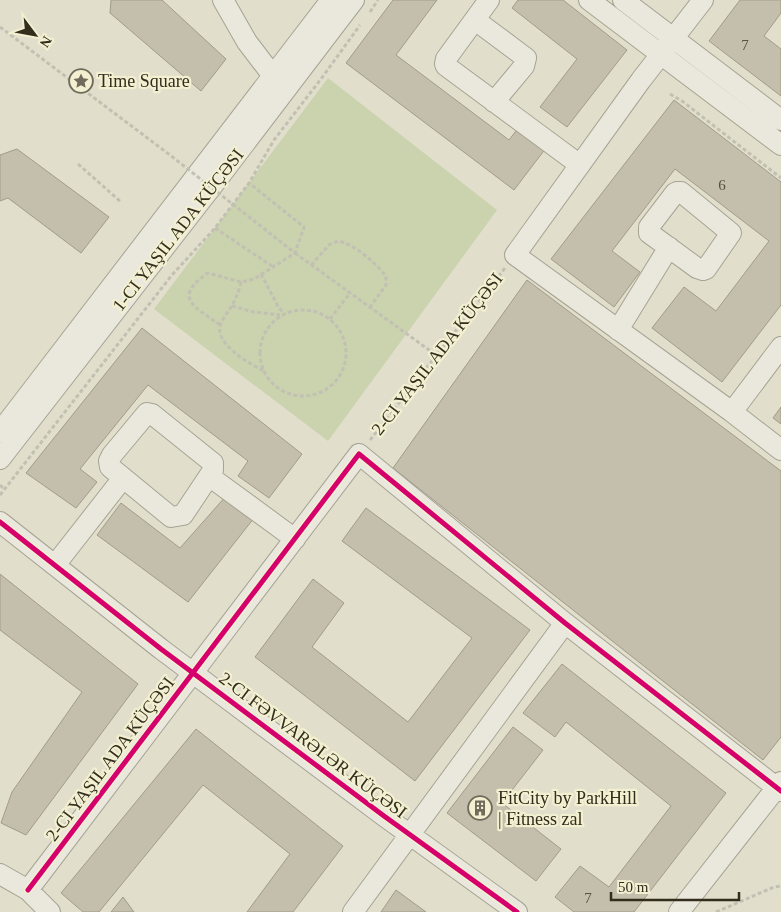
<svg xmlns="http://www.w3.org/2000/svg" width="781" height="912" font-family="'Times New Roman',serif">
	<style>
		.green { fill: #cad2ae }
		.building { fill: #c4beac; stroke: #a19b8b }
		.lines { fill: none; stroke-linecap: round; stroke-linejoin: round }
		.minor-casing { stroke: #a6a394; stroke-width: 22 }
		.path { stroke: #c2c0b3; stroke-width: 3; stroke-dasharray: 4 2.5; stroke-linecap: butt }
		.minor { stroke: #eae8dc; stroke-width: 20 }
		.path-bridge { stroke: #c2c0b3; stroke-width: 3; stroke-dasharray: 4 2.5; stroke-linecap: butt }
		.cycleway-casing { stroke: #f2f0d1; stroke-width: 8 }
		.cycleway { stroke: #d6006c; stroke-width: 5 }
		.labels { text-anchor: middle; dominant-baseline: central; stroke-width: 4.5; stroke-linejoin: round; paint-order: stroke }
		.number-label { font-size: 15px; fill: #575142 }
		.poi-label { font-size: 18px; fill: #332d1e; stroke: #f2f0d1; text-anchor: start }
		.street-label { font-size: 18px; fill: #332d1e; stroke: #f2f0d1 }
	</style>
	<rect width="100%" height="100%" fill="#e1dfcb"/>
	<path class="green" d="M 328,78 L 497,210 L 328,441 L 154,309 Z"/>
	<path class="building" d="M 111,0 L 162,0 L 226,59 L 201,91 L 110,13 Z
		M 393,0 L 437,0 L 396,55 L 509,140 L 519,127 L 546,148 L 514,190 L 346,63 Z
		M 518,0 L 563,0 L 627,50 L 567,127 L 540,107 L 577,59 L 512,8 Z
		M 740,0 L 781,0 L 781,13 L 764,36 L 781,49 L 781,96 L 709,41 Z
		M 674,100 L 781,182 L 781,305 L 722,382 L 652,328 L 684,287 L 716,311 L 769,241 L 675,169 L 612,251 L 640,272 L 614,307 L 551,259 Z
		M 17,149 L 109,217 L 81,253 L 8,198 L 0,201 L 0,155 Z
		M 527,280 L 781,471 L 781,737 L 763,760 L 393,468 Z
		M 142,328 L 302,454 L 269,498 L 238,476 L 248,461 L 148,385 L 80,469 L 97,482 L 76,508 L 26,473 Z
		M 781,407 L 781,424 L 773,418 Z
		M 226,496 L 254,518 L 188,602 L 97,535 L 121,503 L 180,548 Z
		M 366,508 L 530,630 L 415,781 L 255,657 L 313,579 L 344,603 L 312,647 L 408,722 L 472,638 L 342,541 Z
		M 0,574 L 138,684 L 26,835 L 1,823 L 12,792 L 82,692 L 0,630 Z
		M 562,664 L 726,793 L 634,912 L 574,912 L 555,897 L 580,866 L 609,887 L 671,806 L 566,722 L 555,737 L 523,713 Z
		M 513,727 L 543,750 L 502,803 L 561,849 L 536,881 L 447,813 Z
		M 196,729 L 343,846 L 293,912 L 247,912 L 290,854 L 203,785 L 99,912 L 83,912 L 61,893 Z
		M 396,890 L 426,912 L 381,912 Z
		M 123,897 L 134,912 L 111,912 Z"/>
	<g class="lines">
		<g class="minor-casing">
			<path id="minor" d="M 223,0 L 247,42 L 273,76
				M 489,0 L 446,59 L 445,64 L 446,66 L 580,165
				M 589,0 L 781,145
				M 623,0 L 781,120
				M 703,0 L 641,80 L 515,255 L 732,412 L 781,450
				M 475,20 L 526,58 L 524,66 L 494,102
				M 677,192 L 681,192 L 731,233 L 706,269 L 703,270 L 697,268 L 649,233 L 649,227 L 675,193 Z
				M 618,330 L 669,247
				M 732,412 L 781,347
				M 147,413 L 152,414 L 213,463 L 213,470 L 183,515 L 171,517 L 110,467 L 109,461 L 112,455 Z
				M 0,432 L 331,0
				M 0,459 L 220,176 L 354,0
				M 209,476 L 295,539
				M 0,522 L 161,649 L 384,816 L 517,912
				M 55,565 L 123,478
				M 0,874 L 28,890 L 50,912
				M 28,890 L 359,454 L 565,623 L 781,791
				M 353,912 L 565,623
				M 679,912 L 781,782"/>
		</g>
		<path class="path" d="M 370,12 L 378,0
			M 670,94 L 682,101 L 781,178
			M 78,164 L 121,202
			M 215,228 L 272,266
			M 295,253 L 436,355
			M 311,265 L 329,245 L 338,241 C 355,244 375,263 386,276 L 386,285 L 370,307
			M 261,274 L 279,308 L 285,314
			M 241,282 C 239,291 236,299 231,307 C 228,312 224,317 221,323 C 212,343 250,364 264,371
			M 232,306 L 254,312 L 280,315
			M260 353a43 43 0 1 1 86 0a43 43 0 1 1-86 0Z
			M 330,319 L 350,293
			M 220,325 C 194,306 172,298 208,273 L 241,282 L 254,279 L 295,253 L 304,227 L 249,183
			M 370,440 L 505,268
			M 0,485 L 4,489
			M 0,495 L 172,275 L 215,228 L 249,183 L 274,140 L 321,79 L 360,25
			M 716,912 L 774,887 L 781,886"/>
		<use href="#minor" class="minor"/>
		<path class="path-bridge" d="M 0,27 L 170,155 L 295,253"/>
		<g class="cycleway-casing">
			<path id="cycleway" d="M 0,522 L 161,649 L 384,816 L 517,912
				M 28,890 L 359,454 L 565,623 L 781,791"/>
		</g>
		<use href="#cycleway" class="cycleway"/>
	</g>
	<defs>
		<g id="sight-ring" transform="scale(1.25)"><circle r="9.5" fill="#f2f0d1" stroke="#706b5b" stroke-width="1.5"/><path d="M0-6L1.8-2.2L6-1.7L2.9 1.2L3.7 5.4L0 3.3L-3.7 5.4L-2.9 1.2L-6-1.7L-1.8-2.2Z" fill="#706b5b"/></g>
		<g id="building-ring" transform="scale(1.25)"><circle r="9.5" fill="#f2f0d1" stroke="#706b5b" stroke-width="1.5"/><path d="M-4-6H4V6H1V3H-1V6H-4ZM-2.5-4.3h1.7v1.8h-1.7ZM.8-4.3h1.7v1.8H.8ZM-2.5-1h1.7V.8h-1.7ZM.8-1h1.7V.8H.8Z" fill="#706b5b"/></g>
	</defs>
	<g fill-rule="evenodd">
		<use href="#sight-ring" x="81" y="81"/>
		<use href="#building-ring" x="480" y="808"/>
	</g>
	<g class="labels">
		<g class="number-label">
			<text x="745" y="45">7</text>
			<text x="722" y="185">6</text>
			<text x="588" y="898">7</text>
		</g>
		<g class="poi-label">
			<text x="98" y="81">Time Square</text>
			<text x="498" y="798">FitCity by ParkHill<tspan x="498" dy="21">| Fitness zal</tspan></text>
		</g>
		<g class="street-label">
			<text transform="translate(178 230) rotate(-52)">1-CI YAŞIL ADA KÜÇƏSI</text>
			<text transform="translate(437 354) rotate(-52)">2-CI YAŞIL ADA KÜÇƏSI</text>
			<text transform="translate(313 745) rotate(37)">2-CI FƏVVARƏLƏR KÜÇƏSI</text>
			<text transform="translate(110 759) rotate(-53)">2-CI YAŞIL ADA KÜÇƏSI</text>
		</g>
	</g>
	<g transform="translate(35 35) rotate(122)" stroke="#f2f0d1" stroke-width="4" paint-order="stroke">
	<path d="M0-4L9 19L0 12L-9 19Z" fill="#332d1e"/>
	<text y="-8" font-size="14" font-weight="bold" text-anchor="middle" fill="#332d1e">N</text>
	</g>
	<path d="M611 892v8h128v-8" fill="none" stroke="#332d1e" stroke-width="2.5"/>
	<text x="618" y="892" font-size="15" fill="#332d1e" stroke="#f2f0d1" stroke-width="4" paint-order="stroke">50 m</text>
</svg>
